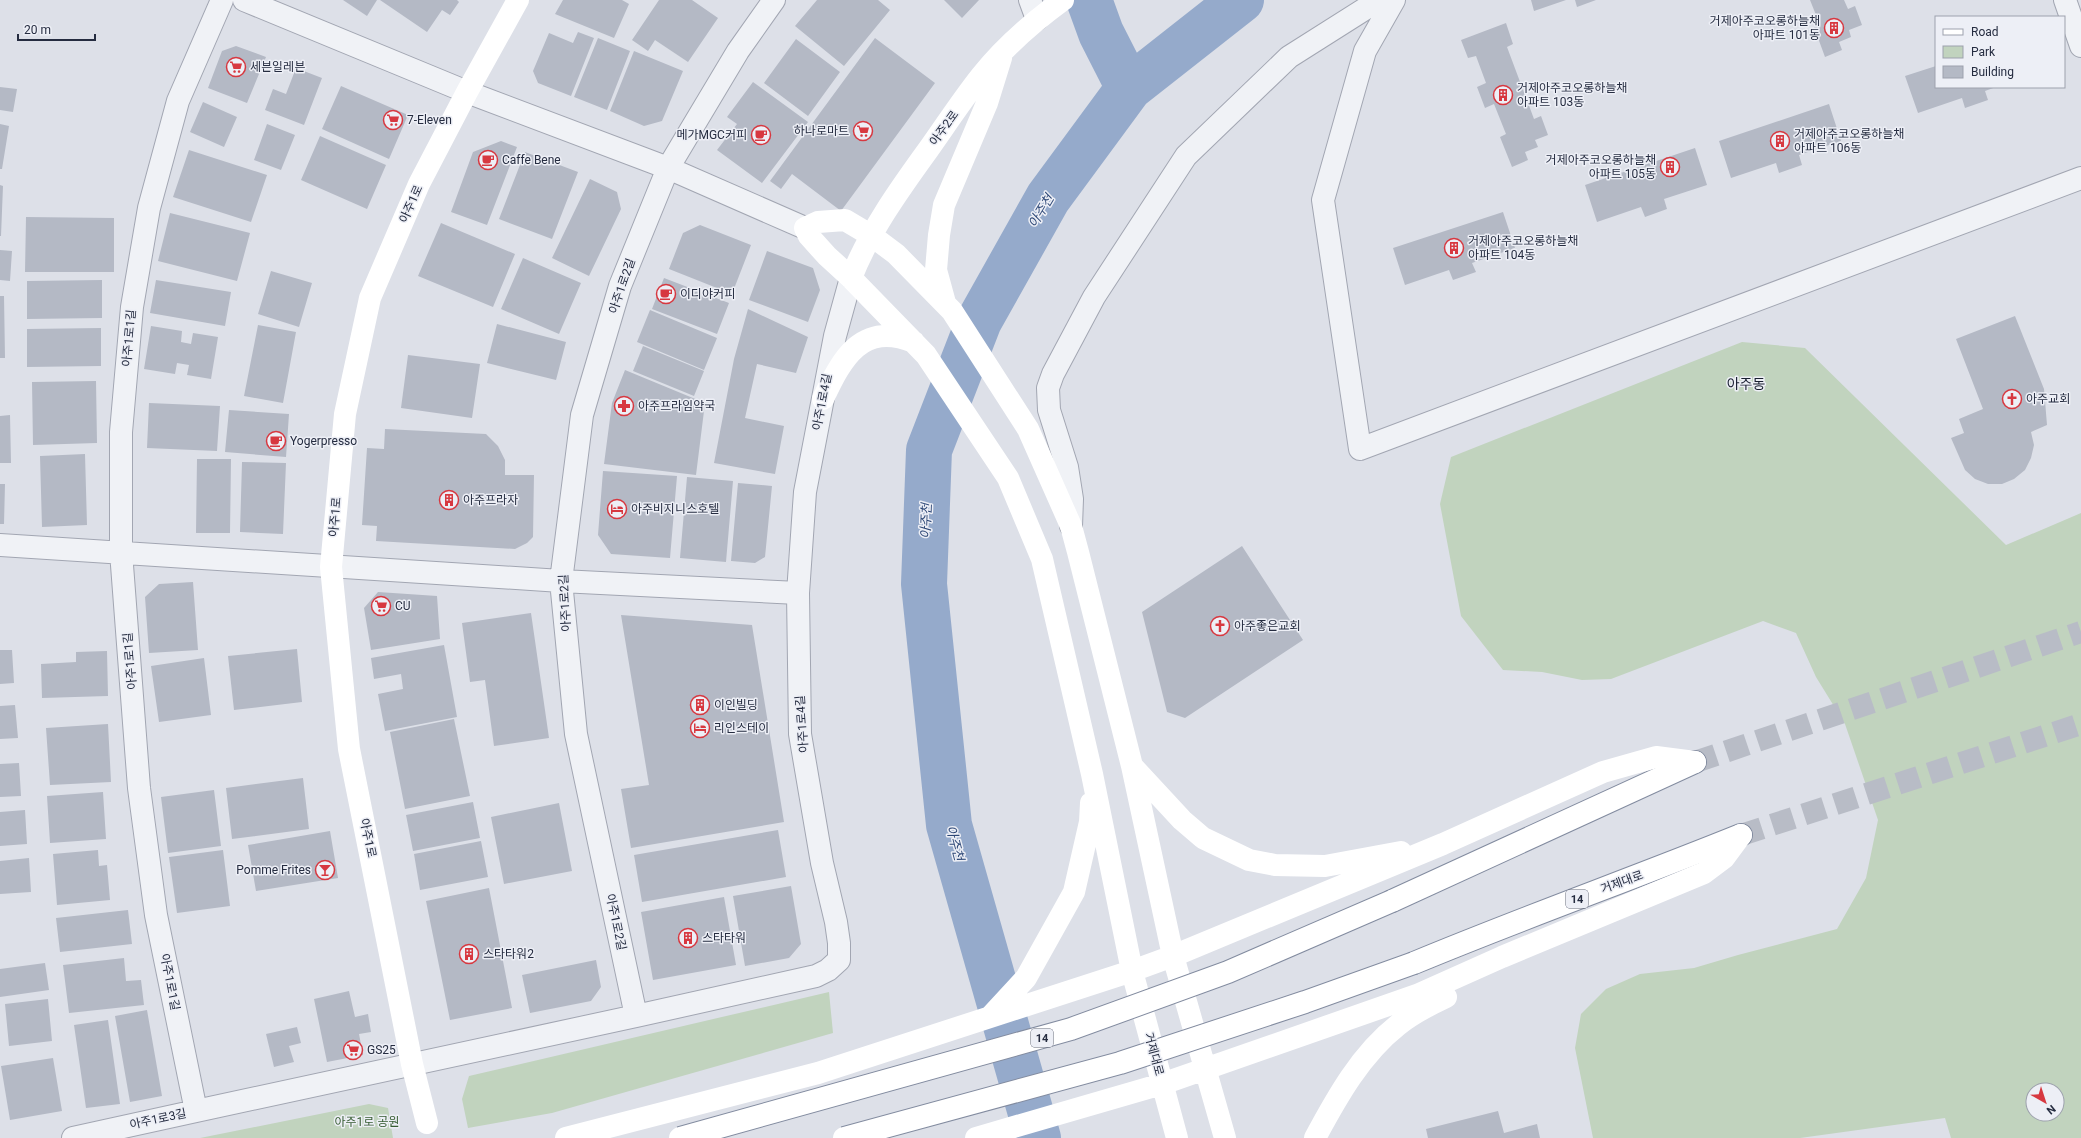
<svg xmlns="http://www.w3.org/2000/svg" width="2081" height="1138" font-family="Roboto,'Noto Sans KR',sans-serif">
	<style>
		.green { fill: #c1d3be; fill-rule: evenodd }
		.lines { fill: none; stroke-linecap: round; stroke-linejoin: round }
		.river { stroke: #95aacb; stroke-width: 46 }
		.building { fill: #b4b9c5 }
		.highway-tunnel { stroke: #b8bcc6; stroke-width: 22; stroke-dasharray: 22 11; stroke-linecap: butt }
		.street-casing { stroke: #a2a6b2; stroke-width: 24 }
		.highway-casing { stroke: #838ca0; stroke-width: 24 }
		.street { stroke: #f0f2f6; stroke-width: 22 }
		.secondary { stroke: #fff; stroke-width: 22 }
		.highway { stroke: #fff; stroke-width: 22 }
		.highway-bridge-casing { stroke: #838ca0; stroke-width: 24; stroke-linecap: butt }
		.highway-bridge { stroke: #fff; stroke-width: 22 }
		.labels { text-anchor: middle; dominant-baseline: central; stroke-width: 3; stroke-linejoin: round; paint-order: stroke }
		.shield { fill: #edeff6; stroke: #616677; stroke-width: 1 }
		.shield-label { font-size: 11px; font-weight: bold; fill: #252c40 }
		.poi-label { font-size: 12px; fill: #252c40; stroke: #edeff6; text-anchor: start }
		.street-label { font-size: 12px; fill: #252c40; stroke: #edeff6 }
		.park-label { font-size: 12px; fill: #365c32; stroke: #edeff6 }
		.water-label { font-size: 13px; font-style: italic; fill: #2d4776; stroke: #edeff6 }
		.quarter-label { font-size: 14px; fill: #181e30; stroke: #edeff6 }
	</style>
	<rect width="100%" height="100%" fill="#dde0e8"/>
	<path class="green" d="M 1742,342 L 1805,348 L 2006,545 L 2081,513 L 2081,1138 L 1951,1138 L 1945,1118 L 1800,1138 L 1593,1138 L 1575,1048 L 1581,1014 L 1606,989 L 1640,974 L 1694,968 L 1738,955 L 1837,929 L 1866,878 L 1878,820 L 1845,724 L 1816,677 L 1796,633 L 1763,621 L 1611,679 L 1582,680 L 1542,672 L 1503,670 L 1461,616 L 1440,504 L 1451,457 ZM 2033,1090 L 2057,1090 L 2057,1114 L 2033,1114 Z
		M 829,992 L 833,1033 L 552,1113 L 468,1128 L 462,1099 L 469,1076 Z
		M 369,1104 L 388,1108 L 393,1138 L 200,1138 Z"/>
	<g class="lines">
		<path class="river" d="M 1089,0 L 1101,33 L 1129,88
			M 1038,1138 L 949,825 L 924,584 L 929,450 L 979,321 L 1048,198 L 1129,88 L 1241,0"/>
	</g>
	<path class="building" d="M 343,0 L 377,0 L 367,16 Z
		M 380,0 L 457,0 L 459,2 L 450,15 L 442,10 L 427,32 Z
		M 563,0 L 622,0 L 629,4 L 614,38 L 555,14 Z
		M 659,0 L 692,0 L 718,18 L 688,62 L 655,40 L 648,51 L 632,40 Z
		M 817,0 L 878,0 L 890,10 L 844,66 L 795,26 Z
		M 944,0 L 979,0 L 962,18 Z
		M 1531,0 L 1566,0 L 1534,11 Z
		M 1575,0 L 1596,0 L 1577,7 Z
		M 1810,0 L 1844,0 L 1848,9 L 1855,6 L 1862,25 L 1849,30 L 1851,37 L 1839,42 L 1842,50 L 1825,57 L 1814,27 L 1820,25 Z
		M 1506,23 L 1513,44 L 1507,47 L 1534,119 L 1541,116 L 1548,135 L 1535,140 L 1538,147 L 1525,152 L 1528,160 L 1512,167 L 1500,137 L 1506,134 L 1494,104 L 1485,108 L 1477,87 L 1486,83 L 1476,56 L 1468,58 L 1461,40 Z
		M 578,32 L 594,38 L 571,96 L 538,83 L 533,71 L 549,33 L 573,43 Z
		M 598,38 L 630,51 L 607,110 L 574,97 Z
		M 875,38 L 935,83 L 841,211 L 792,174 L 781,189 L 770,181 Z
		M 796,39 L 840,72 L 808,116 L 764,83 Z
		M 236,46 L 266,57 L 247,103 L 208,88 L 222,51 Z
		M 634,51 L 683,71 L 662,121 L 644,126 L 610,111 Z
		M 1936,66 L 1936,87 L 1996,87 L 1985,91 L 1988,100 L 1965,108 L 1962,98 L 1918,113 L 1905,76 Z
		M 296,68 L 322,78 L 304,125 L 265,110 L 273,89 L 286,94 Z
		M 753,82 L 808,122 L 762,183 L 717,150 L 737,124 L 727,117 Z
		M 341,86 L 408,115 L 389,159 L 322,129 Z
		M 0,87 L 17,89 L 13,112 L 0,110 Z
		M 203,102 L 237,117 L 224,147 L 190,132 Z
		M 1829,104 L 1841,141 L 1799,155 L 1802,165 L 1779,173 L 1776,163 L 1731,178 L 1719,141 Z
		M 0,124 L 9,126 L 2,169 L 0,169 Z
		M 267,124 L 295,135 L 281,170 L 254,160 Z
		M 320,136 L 386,165 L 367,209 L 301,180 Z
		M 501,141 L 517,147 L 487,225 L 451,212 L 473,152 Z
		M 1695,148 L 1707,185 L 1664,199 L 1667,209 L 1645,217 L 1641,207 L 1597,222 L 1585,185 Z
		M 189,150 L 267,175 L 251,222 L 173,197 Z
		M 525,152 L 578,172 L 552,239 L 499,219 Z
		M 590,179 L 617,192 L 621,209 L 589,276 L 552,258 Z
		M 0,185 L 3,186 L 1,236 L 0,236 Z
		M 1503,212 L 1515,248 L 1472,263 L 1476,272 L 1453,280 L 1449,270 L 1405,285 L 1393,248 Z
		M 170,213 L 250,233 L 237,281 L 158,261 Z
		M 26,217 L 114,218 L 114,272 L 25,272 Z
		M 441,223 L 515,254 L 493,307 L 418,276 Z
		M 700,225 L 751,245 L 732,294 L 669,269 L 683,233 Z
		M 0,250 L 12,251 L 10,281 L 0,280 Z
		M 767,251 L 813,268 L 820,290 L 808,322 L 749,300 Z
		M 523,258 L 581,283 L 559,334 L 501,309 Z
		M 271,271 L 312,283 L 299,327 L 258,314 Z
		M 664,278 L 729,303 L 717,334 L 652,309 Z
		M 102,280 L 102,318 L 27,319 L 27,281 Z
		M 156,280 L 231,292 L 225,326 L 150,313 Z
		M 0,296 L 4,296 L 5,358 L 0,358 Z
		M 748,309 L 808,337 L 796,373 L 757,364 L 745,418 L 784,426 L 775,474 L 714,463 L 734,359 Z
		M 650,310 L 717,338 L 704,370 L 637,342 Z
		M 2015,316 L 2044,389 L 2047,425 L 2031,432 L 2034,445 L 2031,458 L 2025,470 L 2014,479 L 2002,484 L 1988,484 L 1975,479 L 1965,470 L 1951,438 L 1964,433 L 1959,419 L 1983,409 L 1956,339 Z
		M 497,324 L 566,342 L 556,380 L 487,363 Z
		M 258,325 L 296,332 L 283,403 L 244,396 Z
		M 151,326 L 182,331 L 181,342 L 191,344 L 193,333 L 218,337 L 211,379 L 187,375 L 189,365 L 177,363 L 175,374 L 144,369 Z
		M 101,328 L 101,366 L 27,367 L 27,329 Z
		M 643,346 L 704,371 L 694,396 L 633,371 Z
		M 408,355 L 480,364 L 472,418 L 401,408 Z
		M 625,370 L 705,403 L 696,475 L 604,464 L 612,403 Z
		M 96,381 L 97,443 L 33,445 L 32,382 Z
		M 149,403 L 220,406 L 217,451 L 147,448 Z
		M 229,410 L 289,414 L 286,457 L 225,452 Z
		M 10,415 L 11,463 L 0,463 L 0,416 Z
		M 385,429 L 486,434 L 498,446 L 505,460 L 505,475 L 534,475 L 533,537 L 527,543 L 515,549 L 376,541 L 377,526 L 362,525 L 367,448 L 384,449 Z
		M 85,454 L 87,525 L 42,527 L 40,456 Z
		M 197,459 L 231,459 L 230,533 L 196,533 Z
		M 242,462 L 286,463 L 283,534 L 240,532 Z
		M 603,471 L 677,476 L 670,558 L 611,554 L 598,535 Z
		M 687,477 L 733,481 L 726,562 L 680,558 Z
		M 738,483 L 772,486 L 765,557 L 755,563 L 731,561 Z
		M 0,484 L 5,484 L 4,524 L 0,524 Z
		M 1242,546 L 1303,640 L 1185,718 L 1167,712 L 1142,612 Z
		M 193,582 L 198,650 L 149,653 L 145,597 L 159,584 Z
		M 378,592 L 437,596 L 440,639 L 371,650 L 364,608 Z
		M 531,613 L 549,738 L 494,746 L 485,680 L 470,682 L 462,623 Z
		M 621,615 L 752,625 L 784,822 L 631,848 L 621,789 L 649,785 Z
		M 444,645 L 457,717 L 385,731 L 378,694 L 403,689 L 401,674 L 374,679 L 371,658 Z
		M 297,649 L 302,702 L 234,710 L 228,656 Z
		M 0,650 L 12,650 L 14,683 L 0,684 Z
		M 107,651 L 108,696 L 42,698 L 41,664 L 76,662 L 76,652 Z
		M 204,658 L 211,715 L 159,722 L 151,666 Z
		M 15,705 L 18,738 L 0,739 L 0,706 Z
		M 454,719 L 470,796 L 405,809 L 390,732 Z
		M 108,724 L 111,782 L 50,785 L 46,728 Z
		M 19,763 L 21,796 L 0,797 L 0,764 Z
		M 303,778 L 309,829 L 232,839 L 226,788 Z
		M 214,790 L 221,846 L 168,853 L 161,797 Z
		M 103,792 L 106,839 L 50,843 L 47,796 Z
		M 473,802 L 480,838 L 413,851 L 406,815 Z
		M 559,803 L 572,871 L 504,884 L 491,817 Z
		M 25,810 L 27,844 L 0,846 L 0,812 Z
		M 778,830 L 786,877 L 642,902 L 634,855 Z
		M 330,831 L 338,878 L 256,891 L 248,845 Z
		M 481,841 L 488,877 L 420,890 L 414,854 Z
		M 98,850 L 99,866 L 107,865 L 110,900 L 57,905 L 53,854 Z
		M 223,850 L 230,906 L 177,913 L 169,857 Z
		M 29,858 L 31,892 L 0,894 L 0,861 Z
		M 791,886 L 801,944 L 789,958 L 745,966 L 733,896 Z
		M 489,888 L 512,1008 L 450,1020 L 426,901 Z
		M 724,897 L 736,965 L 653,980 L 641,912 Z
		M 128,910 L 132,944 L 60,952 L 56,918 Z
		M 124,958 L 126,981 L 141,980 L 144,1005 L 69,1013 L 63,965 Z
		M 596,960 L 601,987 L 591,1001 L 530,1013 L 522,975 Z
		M 45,963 L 49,990 L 0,997 L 0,969 Z
		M 349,991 L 355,1017 L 368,1014 L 371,1032 L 359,1034 L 363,1055 L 327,1062 L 314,999 Z
		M 48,999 L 52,1041 L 9,1046 L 5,1004 Z
		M 147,1010 L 162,1096 L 130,1102 L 115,1016 Z
		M 108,1020 L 120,1104 L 86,1108 L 74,1025 Z
		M 297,1027 L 301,1043 L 289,1046 L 294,1062 L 274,1067 L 266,1034 Z
		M 53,1058 L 62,1111 L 10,1120 L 1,1066 Z
		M 1498,1111 L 1504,1133 L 1537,1124 L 1540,1138 L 1428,1138 L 1426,1129 Z"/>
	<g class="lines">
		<path class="highway-tunnel" d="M 1695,762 L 2081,632
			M 1741,835 L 2081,724"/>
		<g class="street-casing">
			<path id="street" d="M 222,0 L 178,101 L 149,208 L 132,307 L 121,432 L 121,552 L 139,788 L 156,915 L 196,1111 L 636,1016 L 576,734 L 561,581 L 582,415 L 620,286 L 668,168 L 738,51 L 774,0
				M 244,0 L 467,92 L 668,168 L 805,228
				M 1030,0 L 1037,19
				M 1394,0 L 1365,51 L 1323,200 L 1360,449 L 2081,178
				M 2065,0 L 2081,46
				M 1071,526 L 1072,499 L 1067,467 L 1049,410 L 1048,388 L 1053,374 L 1094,297 L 1186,156 L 1289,57 L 1379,0
				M 0,545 L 561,581 L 798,593
				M 636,1016 L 816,976 L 828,970 L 839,960 L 839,943 L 836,922 L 822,863 L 800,734 L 798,593 L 805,492 L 835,336 L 851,278
				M 73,1138 L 196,1111"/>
		</g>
		<g class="highway-casing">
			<path id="highway" d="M 1392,901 L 1695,762
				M 1414,963 C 1522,918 1632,879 1741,835"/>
		</g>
		<use href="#street" class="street"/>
		<path class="secondary" d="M 851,278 C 869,232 899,190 928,150 C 945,126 962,100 981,76 C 1004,47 1033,22 1063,0
			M 945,303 L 936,270 L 939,235 L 944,205 L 987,103 L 1001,58
			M 823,399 C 842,358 862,321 914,342
			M 1132,766 L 1182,820 L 1203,838 L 1249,860 L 1275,865 L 1325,866 L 1401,852
			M 990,1017 L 1026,978 L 1074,892 L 1090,822 L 1091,803
			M 427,1123 L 412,1064 L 349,749 L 331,567 L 345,414 L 370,298 L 419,184 L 467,92 L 518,0
			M 566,1138 L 818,1073 L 1132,971 L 1173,956 L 1443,844 L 1603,772 L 1656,757 L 1695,762
			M 976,1138 L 1162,1084 L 1417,995 L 1502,957 L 1704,873 L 1724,858 L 1741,835
			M 1177,1138 L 1132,971 L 1092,774 L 1042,559 L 1008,478 L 926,355 L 851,278 L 827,256 L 809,236 L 805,228 L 818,222 L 845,220 L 872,236 L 896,254 L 952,311 L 1028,429 L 1071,526 L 1078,552 L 1132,766 L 1173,956 L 1225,1138
			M 1315,1138 C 1337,1097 1361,1054 1398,1025 C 1413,1013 1429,1005 1446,997"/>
		<use href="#highway" class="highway"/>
		<g class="highway-bridge-casing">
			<path id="highway-bridge" d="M 680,1138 L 1071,1029 L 1228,972 L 1392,901
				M 844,1138 L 1120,1063 L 1305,1002 L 1414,963"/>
		</g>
		<use href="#highway-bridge" class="highway-bridge"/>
	</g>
	<defs>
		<g id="building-ring" transform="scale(1)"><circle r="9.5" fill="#edeff6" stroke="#d73840" stroke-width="1.5"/><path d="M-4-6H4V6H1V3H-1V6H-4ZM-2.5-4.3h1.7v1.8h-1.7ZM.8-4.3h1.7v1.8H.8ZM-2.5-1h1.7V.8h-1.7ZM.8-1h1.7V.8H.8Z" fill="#d73840"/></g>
		<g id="supermarket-ring" transform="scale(1)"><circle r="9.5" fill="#edeff6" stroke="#d73840" stroke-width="1.5"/><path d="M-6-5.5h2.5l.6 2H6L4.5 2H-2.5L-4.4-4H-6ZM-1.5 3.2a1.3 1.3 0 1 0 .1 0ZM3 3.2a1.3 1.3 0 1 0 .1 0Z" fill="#d73840"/></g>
		<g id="cafe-ring" transform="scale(1)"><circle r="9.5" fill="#edeff6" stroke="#d73840" stroke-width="1.5"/><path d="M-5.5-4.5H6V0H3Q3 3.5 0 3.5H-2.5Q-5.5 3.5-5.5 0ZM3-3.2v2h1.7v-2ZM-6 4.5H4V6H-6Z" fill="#d73840"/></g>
		<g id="church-ring" transform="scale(1)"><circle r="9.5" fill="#edeff6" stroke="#d73840" stroke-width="1.5"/><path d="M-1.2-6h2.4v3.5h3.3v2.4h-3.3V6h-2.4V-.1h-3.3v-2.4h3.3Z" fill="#d73840"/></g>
		<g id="pharmacy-ring" transform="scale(1)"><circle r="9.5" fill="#edeff6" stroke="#d73840" stroke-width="1.5"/><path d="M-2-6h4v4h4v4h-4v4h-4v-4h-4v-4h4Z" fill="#d73840"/></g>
		<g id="hotel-ring" transform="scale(1)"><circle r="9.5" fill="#edeff6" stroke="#d73840" stroke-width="1.5"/><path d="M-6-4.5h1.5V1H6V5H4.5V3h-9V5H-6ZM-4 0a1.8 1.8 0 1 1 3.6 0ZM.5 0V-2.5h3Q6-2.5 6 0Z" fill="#d73840"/></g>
		<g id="bar-ring" transform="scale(1)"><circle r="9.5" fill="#edeff6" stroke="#d73840" stroke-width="1.5"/><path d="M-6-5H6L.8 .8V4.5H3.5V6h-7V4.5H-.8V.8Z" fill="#d73840"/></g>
	</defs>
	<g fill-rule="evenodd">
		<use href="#building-ring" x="1834" y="28"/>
		<use href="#supermarket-ring" x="236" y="67"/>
		<use href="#building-ring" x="1503" y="95"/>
		<use href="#supermarket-ring" x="393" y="120"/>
		<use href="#supermarket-ring" x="863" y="131"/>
		<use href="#cafe-ring" x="761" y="135"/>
		<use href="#building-ring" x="1780" y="141"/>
		<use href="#cafe-ring" x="488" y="160"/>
		<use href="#building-ring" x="1670" y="167"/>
		<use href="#building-ring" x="1454" y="248"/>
		<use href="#cafe-ring" x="666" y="294"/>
		<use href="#church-ring" x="2012" y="399"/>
		<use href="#pharmacy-ring" x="624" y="406"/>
		<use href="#cafe-ring" x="276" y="441"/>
		<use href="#building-ring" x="449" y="500"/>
		<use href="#hotel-ring" x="617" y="509"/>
		<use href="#supermarket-ring" x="381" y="606"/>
		<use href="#church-ring" x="1220" y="626"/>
		<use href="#building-ring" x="700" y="705"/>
		<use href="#hotel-ring" x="700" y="728"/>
		<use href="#bar-ring" x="325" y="870"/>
		<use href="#building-ring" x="688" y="938"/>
		<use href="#building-ring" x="469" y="954"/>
		<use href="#supermarket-ring" x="353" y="1050"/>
	</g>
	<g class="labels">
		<g class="shield">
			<rect x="1566" y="890" width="22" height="18" rx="3"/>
			<rect x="1031" y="1029" width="22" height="18" rx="3"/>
		</g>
		<g class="shield-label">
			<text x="1577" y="899">14</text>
			<text x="1042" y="1038">14</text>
		</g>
		<g class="poi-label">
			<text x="1820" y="21" text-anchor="end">거제아주코오롱하늘채<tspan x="1820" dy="14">아파트 101동</tspan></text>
			<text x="250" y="67">세븐일레븐</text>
			<text x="1517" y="88">거제아주코오롱하늘채<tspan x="1517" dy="14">아파트 103동</tspan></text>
			<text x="407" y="120">7-Eleven</text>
			<text x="849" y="131" text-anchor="end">하나로마트</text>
			<text x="1794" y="134">거제아주코오롱하늘채<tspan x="1794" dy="14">아파트 106동</tspan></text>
			<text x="747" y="135" text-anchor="end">메가MGC커피</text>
			<text x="502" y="160">Caffe Bene</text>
			<text x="1656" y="160" text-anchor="end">거제아주코오롱하늘채<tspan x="1656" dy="14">아파트 105동</tspan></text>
			<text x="1468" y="241">거제아주코오롱하늘채<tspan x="1468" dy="14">아파트 104동</tspan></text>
			<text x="680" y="294">이디야커피</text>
			<text x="2026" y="399">아주교회</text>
			<text x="638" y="406">아주프라임약국</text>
			<text x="290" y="441">Yogerpresso</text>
			<text x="463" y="500">아주프라자</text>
			<text x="631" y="509">아주비지니스호텔</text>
			<text x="395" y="606">CU</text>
			<text x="1234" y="626">아주좋은교회</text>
			<text x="714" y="705">이인빌딩</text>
			<text x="714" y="728">리인스테이</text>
			<text x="311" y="870" text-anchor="end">Pomme Frites</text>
			<text x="702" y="938">스타타워</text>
			<text x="483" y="954">스타타워2</text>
			<text x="367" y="1050">GS25</text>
		</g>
		<g class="street-label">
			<text transform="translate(944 128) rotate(-54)">아주2로</text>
			<text transform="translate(411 204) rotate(-66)">아주1로</text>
			<text transform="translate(622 286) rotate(-71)">아주1로2길</text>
			<text transform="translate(129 338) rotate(-85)">아주1로1길</text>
			<text transform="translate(822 402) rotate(-79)">아주1로4길</text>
			<text transform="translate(335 517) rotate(-85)">아주1로</text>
			<text transform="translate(565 603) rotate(-93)">아주1로2길</text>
			<text transform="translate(130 661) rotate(-95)">아주1로1길</text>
			<text transform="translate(802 724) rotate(-94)">아주1로4길</text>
			<text transform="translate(368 838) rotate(78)">아주1로</text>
			<text transform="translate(1622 882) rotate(-20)">거제대로</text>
			<text transform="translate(616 922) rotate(78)">아주1로2길</text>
			<text transform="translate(170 982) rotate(79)">아주1로1길</text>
			<text transform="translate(1154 1054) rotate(75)">거제대로</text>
			<text transform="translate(158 1119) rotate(-12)">아주1로3길</text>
		</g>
		<g class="park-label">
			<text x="367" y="1122">아주1로 공원</text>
		</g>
		<g class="water-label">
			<text transform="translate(1041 211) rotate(-59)">아주천</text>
			<text transform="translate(926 521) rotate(-88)">아주천</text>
			<text transform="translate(955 843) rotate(75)">아주천</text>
		</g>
		<g class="quarter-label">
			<text x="1746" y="384">아주동</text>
		</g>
	</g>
	<rect x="1935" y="16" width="130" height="72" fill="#edeff6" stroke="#9da1ad"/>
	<rect x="1943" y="29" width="20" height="6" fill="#ffffff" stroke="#9da1ad"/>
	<text x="1971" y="36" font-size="12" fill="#252c40">Road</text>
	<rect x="1943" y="46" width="20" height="12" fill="#c1d3be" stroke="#9da1ad"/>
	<text x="1971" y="56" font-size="12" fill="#252c40">Park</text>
	<rect x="1943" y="66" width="20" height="12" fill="#b4b9c5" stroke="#9da1ad"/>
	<text x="1971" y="76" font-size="12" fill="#252c40">Building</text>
	<g transform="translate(2045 1102) rotate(141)"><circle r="19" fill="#edeff6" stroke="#9da1ad"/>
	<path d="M0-3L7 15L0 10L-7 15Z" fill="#d73840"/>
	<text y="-6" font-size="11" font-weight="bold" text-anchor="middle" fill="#252c40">N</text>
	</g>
	<path d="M18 34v6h77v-6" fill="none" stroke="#252c40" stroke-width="2"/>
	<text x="24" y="34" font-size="12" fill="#252c40" stroke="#edeff6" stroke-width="3" paint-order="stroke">20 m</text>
</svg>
